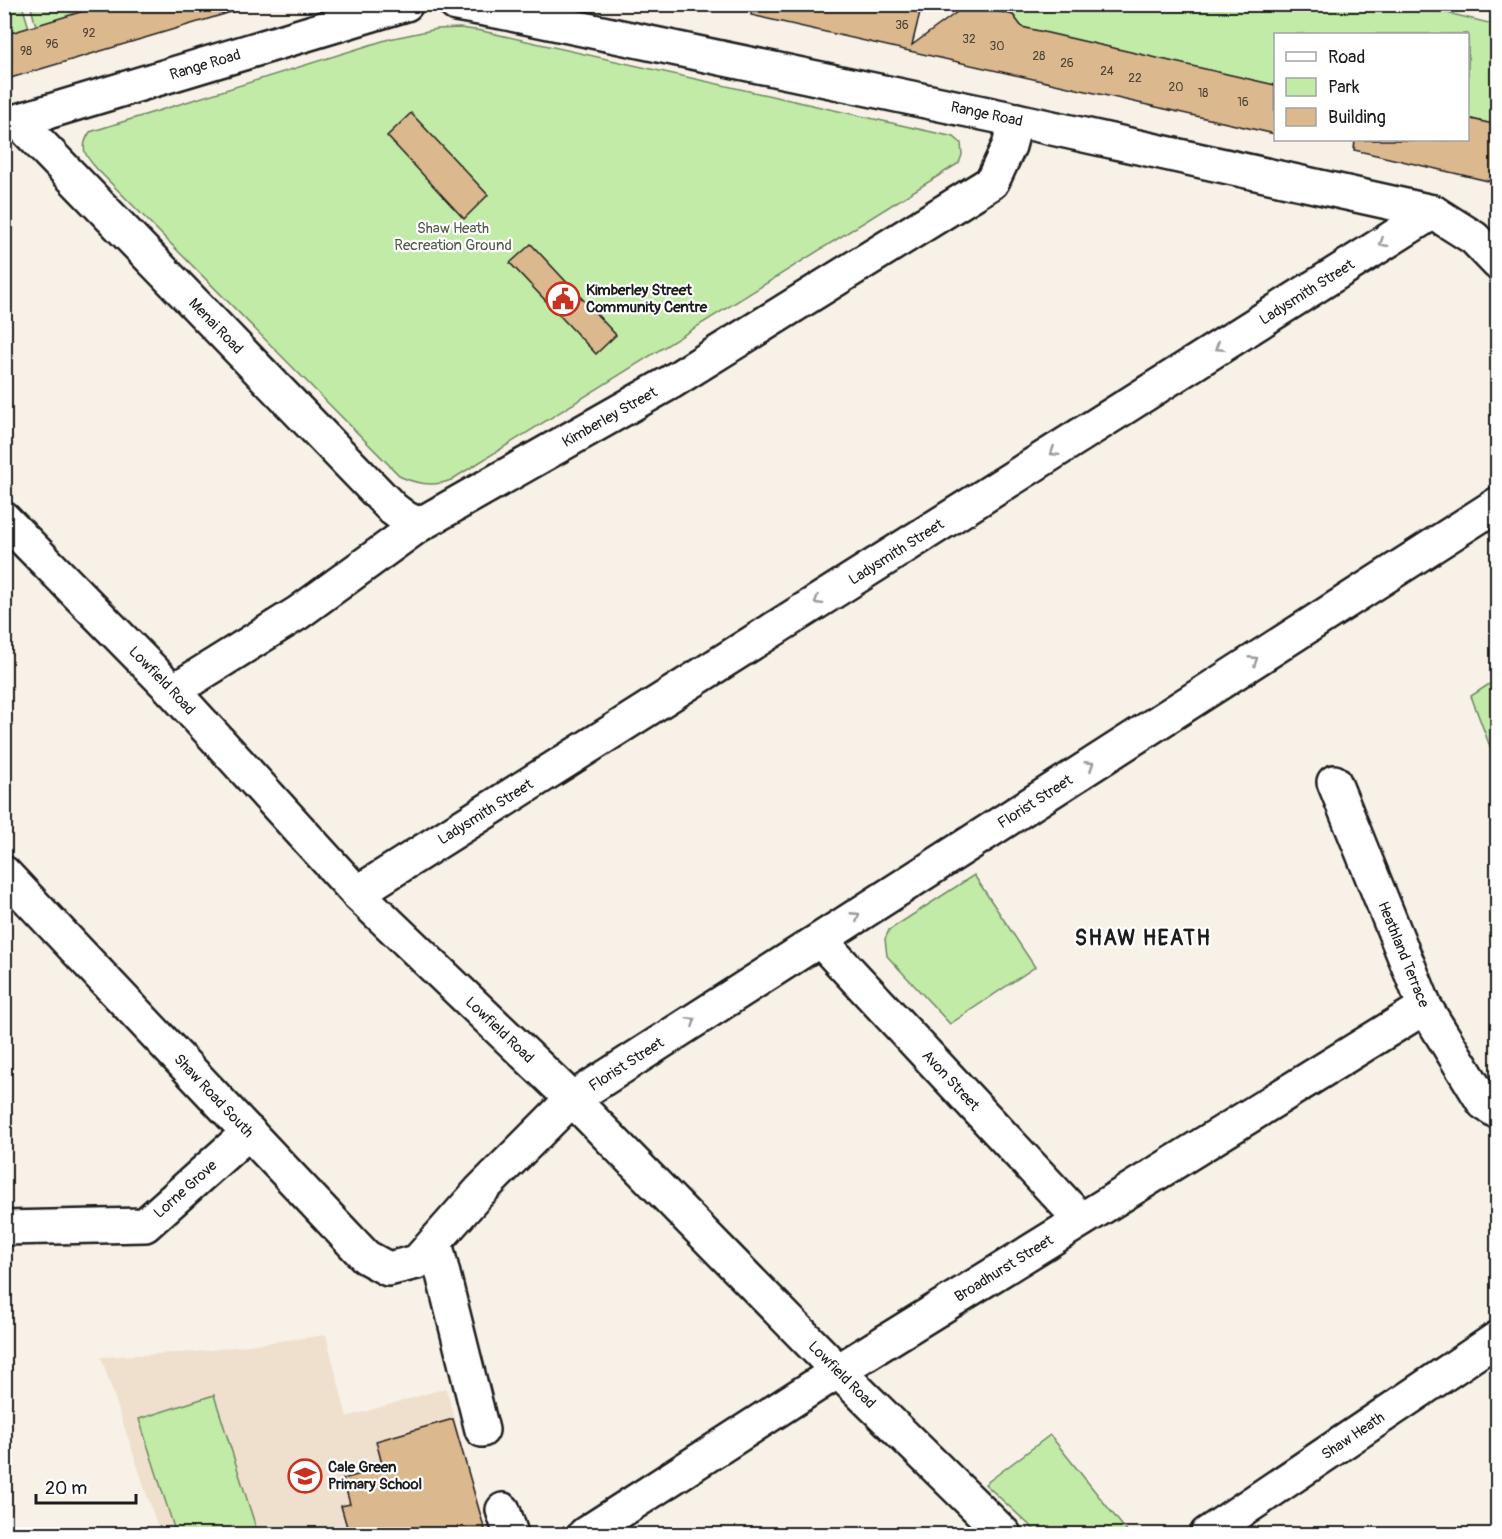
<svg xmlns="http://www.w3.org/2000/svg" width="1502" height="1539" font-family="Pangolin,sans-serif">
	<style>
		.built { fill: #efe0cd }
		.green { fill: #c1eba7; stroke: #6e8462; stroke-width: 1.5 }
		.building { fill: #dbb88d; stroke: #1c1c1c; stroke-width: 1.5 }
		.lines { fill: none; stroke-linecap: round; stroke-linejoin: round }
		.street-casing { stroke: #1c1c1c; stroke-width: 38 }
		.secondary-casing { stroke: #1c1c1c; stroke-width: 38 }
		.street { stroke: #fff; stroke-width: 33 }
		.secondary { stroke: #fff; stroke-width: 33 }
		.oneway { stroke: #999 }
		.labels { text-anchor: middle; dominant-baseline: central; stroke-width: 4.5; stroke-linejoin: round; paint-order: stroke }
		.number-label { font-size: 12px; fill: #4c4338 }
		.street-label { font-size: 15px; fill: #1c1c1c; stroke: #fff }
		.park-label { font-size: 15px; fill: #4e5a46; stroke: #fff }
		.poi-label { font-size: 15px; font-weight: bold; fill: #1c1c1c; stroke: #fff; text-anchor: start }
		.district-label { font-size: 21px; font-weight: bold; letter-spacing: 1.5px; fill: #1c1c1c; stroke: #fff }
	</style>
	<rect width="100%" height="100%" fill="#f8f1e8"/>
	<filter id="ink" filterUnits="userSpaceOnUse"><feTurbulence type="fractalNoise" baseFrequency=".0167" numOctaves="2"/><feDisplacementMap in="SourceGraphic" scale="12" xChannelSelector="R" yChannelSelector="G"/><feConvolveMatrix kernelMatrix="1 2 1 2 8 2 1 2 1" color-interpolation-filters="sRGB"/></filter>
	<g filter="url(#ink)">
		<path class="built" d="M 326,1335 L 347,1417 L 446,1388 L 487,1534 L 160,1534 L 101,1357 L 195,1352 Z"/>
		<path class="green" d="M 30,4 L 107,5 L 36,26 Z
			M 1411,4 L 1497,25 L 1497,125 L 1468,118 L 1468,34 L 1276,34 L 1275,85 L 1013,26 L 1015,17 L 1013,15 L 996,11 L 993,12 L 970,5 Z
			M 5,5 L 22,5 L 29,28 L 5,35 Z
			M 460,28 L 482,31 L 954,137 L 961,143 L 962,155 L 959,163 L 451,480 C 434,487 417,484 401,477 L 97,169 C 85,156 79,148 90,132 L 389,39 L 437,29 Z
			M 1497,679 L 1497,765 L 1471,696 Z
			M 974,875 L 1035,967 L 950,1024 L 887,956 L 885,939 L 889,930 Z
			M 214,1395 L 258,1534 L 176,1534 L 139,1419 Z
			M 1050,1435 L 1129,1534 L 1039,1534 L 985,1484 Z"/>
		<path class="building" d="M 107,4 L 234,4 L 235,11 L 4,80 L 4,35 Z
			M 752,4 L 922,4 L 912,45 L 968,4 L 1013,15 L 1022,27 L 1275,85 L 1275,134 L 751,15 Z
			M 411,113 L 488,195 L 464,219 L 387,136 Z
			M 1467,118 L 1497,125 L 1497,183 L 1354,150 L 1355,140 L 1467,140 Z
			M 531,244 L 616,335 L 596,354 L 510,263 Z
			M 453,1419 L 486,1534 L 349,1534 L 341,1506 L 350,1504 L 343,1479 L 383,1468 L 376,1441 Z"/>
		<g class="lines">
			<g class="street-casing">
				<g id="street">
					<path id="s1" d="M 456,4 L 502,12 L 1016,120 L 1433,212 L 1474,238 L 1498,263"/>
					<path id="s2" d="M 18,121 L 393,509 L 405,518 L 419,525"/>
					<path id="s3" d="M 4,125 L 406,4"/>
					<path id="s4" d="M 4,519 L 173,691 L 357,893 L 572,1099 L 838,1371 L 1004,1534"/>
					<path id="s5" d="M 173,691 L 298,613 L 419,525 L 671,382 L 992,182 L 1009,146 L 1016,120"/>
					<path id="s6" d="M 1334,782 L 1425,1007 L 1484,1103 L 1498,1112"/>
					<path id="s7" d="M 4,873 L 366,1257 L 388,1269 L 417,1262 L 480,1191 L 572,1099 L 1498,504"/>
					<path id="s8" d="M 357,893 L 1433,212"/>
					<path id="s9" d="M 820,940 L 1081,1220"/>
					<path id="s10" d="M 4,1228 L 145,1225 L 249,1132"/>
					<path d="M 435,1242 L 482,1430"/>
					<path d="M 503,1510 L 511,1534"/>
					<path id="s11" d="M 585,1534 L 838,1371 L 1425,1007"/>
				</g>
			</g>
			<g class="secondary-casing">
				<g id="secondary">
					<path id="s12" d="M 1207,1534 L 1498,1338"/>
				</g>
			</g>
			<use href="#street" class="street"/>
			<use href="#secondary" class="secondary"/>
		</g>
		<defs><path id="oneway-chevron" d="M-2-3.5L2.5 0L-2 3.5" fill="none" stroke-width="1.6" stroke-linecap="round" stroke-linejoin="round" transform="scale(1.5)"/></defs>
		<g class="oneway">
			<use href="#oneway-chevron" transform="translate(1383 243) rotate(148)"/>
			<use href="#oneway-chevron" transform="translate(1219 347) rotate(148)"/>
			<use href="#oneway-chevron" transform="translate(1054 452) rotate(148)"/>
			<use href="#oneway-chevron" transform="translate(818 601) rotate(148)"/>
			<use href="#oneway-chevron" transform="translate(1254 660) rotate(-33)"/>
			<use href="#oneway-chevron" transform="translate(1090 765) rotate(-33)"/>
			<use href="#oneway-chevron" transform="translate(856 916) rotate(-33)"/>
			<use href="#oneway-chevron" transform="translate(692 1021) rotate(-33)"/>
		</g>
	</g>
	<defs>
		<g id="civic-ring" transform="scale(1.725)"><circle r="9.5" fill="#fff" stroke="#c8321e" stroke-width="1.5"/><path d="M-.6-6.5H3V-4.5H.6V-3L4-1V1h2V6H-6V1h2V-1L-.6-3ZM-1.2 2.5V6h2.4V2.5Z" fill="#c8321e"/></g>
		<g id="school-ring" transform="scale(1.725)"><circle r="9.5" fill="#fff" stroke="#c8321e" stroke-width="1.5"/><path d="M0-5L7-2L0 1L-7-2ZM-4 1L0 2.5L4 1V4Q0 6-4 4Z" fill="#c8321e"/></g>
	</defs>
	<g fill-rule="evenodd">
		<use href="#civic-ring" x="563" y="299"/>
		<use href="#school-ring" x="305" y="1476"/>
	</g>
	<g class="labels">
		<g class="number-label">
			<text x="902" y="25">36</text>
			<text x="89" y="33">92</text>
			<text x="969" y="39">32</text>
			<text x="52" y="44">96</text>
			<text x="997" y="46">30</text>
			<text x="26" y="51">98</text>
			<text x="1039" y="56">28</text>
			<text x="1067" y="63">26</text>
			<text x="1107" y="71">24</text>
			<text x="1135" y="78">22</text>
			<text x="1176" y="87">20</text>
			<text x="1203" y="93">18</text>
			<text x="1243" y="102">16</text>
		</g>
		<g class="street-label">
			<text stroke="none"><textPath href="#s3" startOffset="210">Range Road</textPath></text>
			<text stroke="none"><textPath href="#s1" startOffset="542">Range Road</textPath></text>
			<text stroke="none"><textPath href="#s8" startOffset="1124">Ladysmith Street</textPath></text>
			<text stroke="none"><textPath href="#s2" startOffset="285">Menai Road</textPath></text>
			<text stroke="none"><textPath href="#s5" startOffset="516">Kimberley Street</textPath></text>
			<text stroke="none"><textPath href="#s8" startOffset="638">Ladysmith Street</textPath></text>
			<text stroke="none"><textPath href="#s4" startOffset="226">Lowfield Road</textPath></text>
			<text stroke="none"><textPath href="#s7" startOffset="1358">Florist Street</textPath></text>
			<text stroke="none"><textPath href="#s8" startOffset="152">Ladysmith Street</textPath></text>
			<text stroke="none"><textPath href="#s6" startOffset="186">Heathland Terrace</textPath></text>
			<text stroke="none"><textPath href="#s4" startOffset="712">Lowfield Road</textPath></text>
			<text stroke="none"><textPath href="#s7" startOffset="872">Florist Street</textPath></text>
			<text stroke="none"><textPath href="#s9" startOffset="192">Avon Street</textPath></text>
			<text stroke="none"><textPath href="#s7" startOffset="306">Shaw Road South</textPath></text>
			<text stroke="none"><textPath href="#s10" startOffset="195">Lorne Grove</textPath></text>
			<text stroke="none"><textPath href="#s11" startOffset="496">Broadhurst Street</textPath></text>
			<text stroke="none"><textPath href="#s4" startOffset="1198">Lowfield Road</textPath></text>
			<text stroke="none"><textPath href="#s12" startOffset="176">Shaw Heath</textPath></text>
		</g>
		<g class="park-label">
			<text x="453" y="228">Shaw Heath<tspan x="453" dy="17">Recreation Ground</tspan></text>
		</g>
		<g class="poi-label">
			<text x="586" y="290">Kimberley Street<tspan x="586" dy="17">Community Centre</tspan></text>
			<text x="328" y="1467">Cale Green<tspan x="328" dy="17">Primary School</tspan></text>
		</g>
		<g class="district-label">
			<text x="1143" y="938">SHAW HEATH</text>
		</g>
	</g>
	<rect width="1502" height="1539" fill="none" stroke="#fff" stroke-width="24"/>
	<rect x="12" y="12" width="1478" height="1515" fill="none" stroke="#1c1c1c" stroke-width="2" filter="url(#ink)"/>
	<rect x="1274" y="33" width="195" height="108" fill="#ffffff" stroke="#a4a4a4" stroke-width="1.5"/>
	<rect x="1286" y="52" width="30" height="9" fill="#ffffff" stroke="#a4a4a4" stroke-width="1.5"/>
	<text x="1328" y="63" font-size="18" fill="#1c1c1c">Road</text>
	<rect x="1286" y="78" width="30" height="18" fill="#c1eba7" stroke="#a4a4a4" stroke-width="1.5"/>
	<text x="1328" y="93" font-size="18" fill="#1c1c1c">Park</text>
	<rect x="1286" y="108" width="30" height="18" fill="#dbb88d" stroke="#a4a4a4" stroke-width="1.5"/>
	<text x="1328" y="123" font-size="18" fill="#1c1c1c">Building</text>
	<path d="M36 1494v9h100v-9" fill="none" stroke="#1c1c1c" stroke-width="3"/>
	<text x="45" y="1494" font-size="18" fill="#1c1c1c" stroke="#ffffff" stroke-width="4.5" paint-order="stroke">20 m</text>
</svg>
